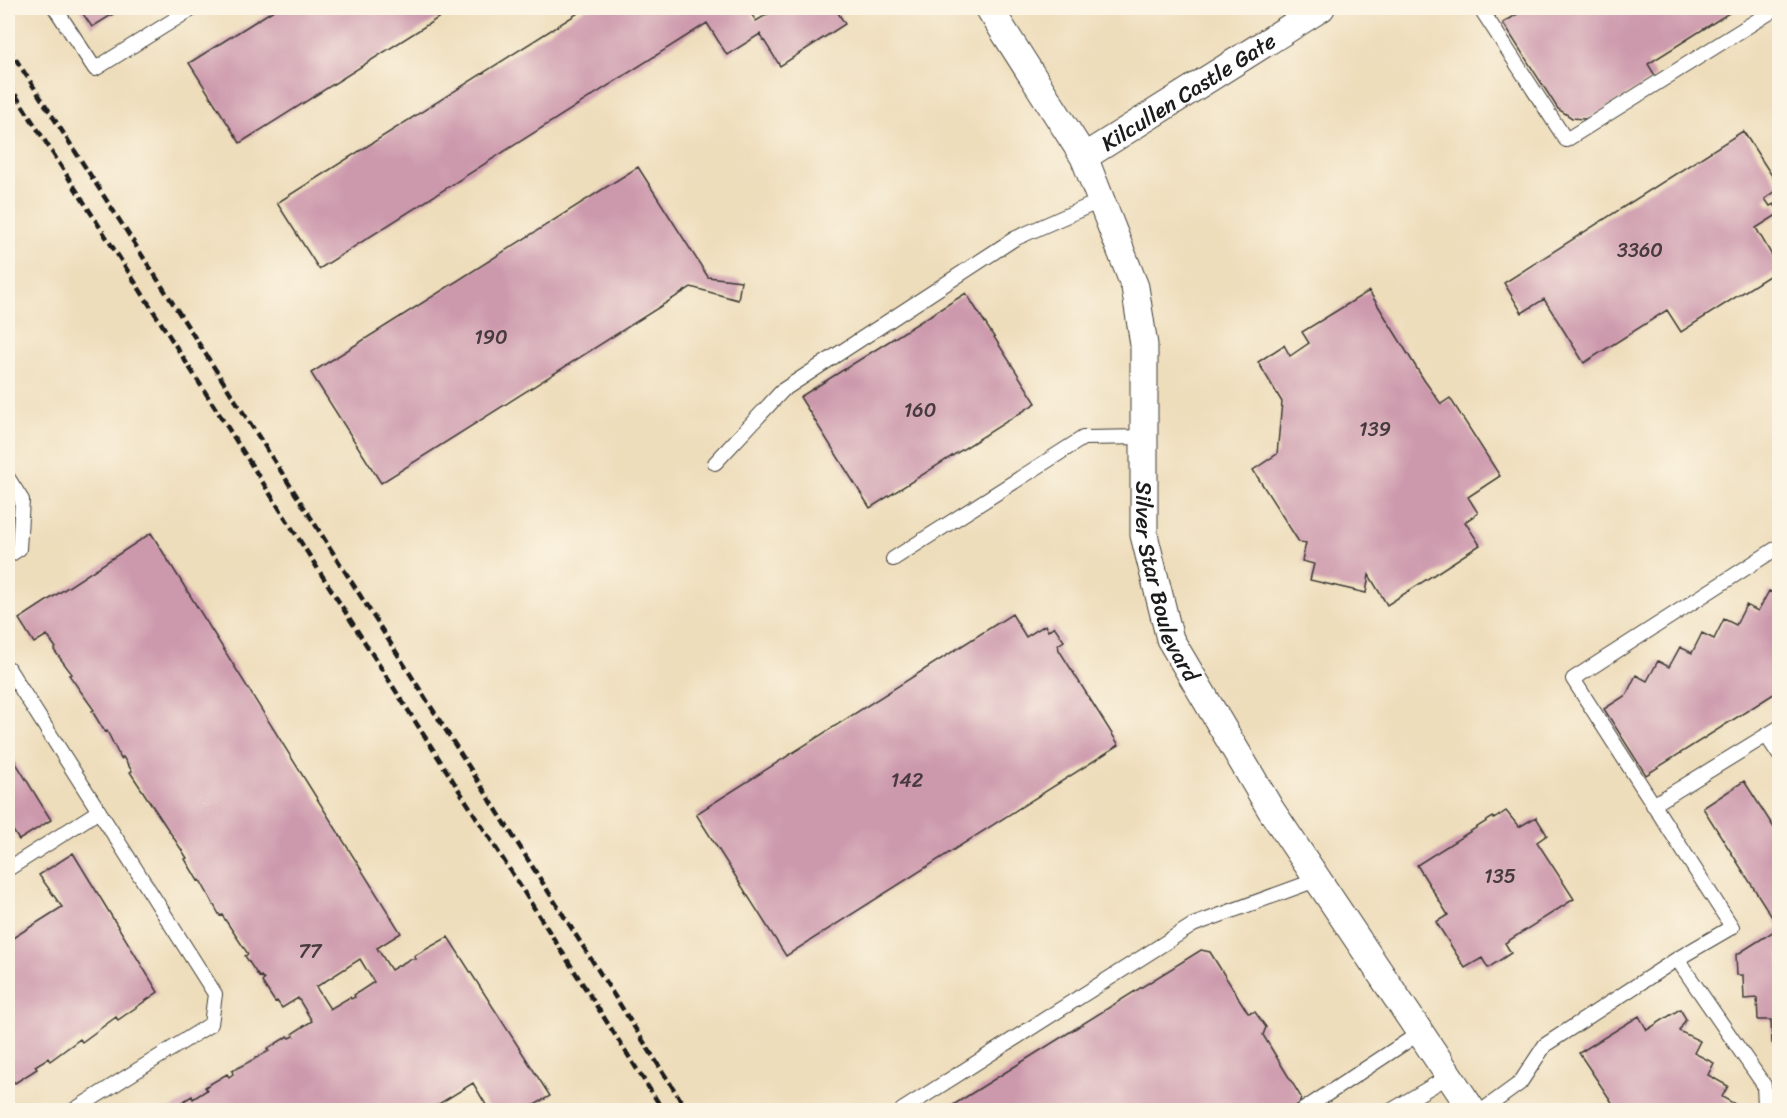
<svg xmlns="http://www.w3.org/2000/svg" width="1787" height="1118" font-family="Sriracha,sans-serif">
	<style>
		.building { fill: #cc98ac; fill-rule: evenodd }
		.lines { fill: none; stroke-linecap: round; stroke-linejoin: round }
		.lane-casing { stroke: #3c3934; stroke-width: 16 }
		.street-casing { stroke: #3c3934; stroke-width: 29 }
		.lane { stroke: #fff; stroke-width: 14 }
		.street { stroke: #fff; stroke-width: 27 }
		.rail { stroke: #1c1c1c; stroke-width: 4.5; stroke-dasharray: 9 4.5; stroke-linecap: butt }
		.labels { text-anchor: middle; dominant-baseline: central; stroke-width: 6; stroke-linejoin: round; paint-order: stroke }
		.number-label { font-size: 20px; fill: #483b40 }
		.street-label { font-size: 22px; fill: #1c1c1c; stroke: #fcf5e5 }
	</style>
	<rect width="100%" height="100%" fill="#fcf5e5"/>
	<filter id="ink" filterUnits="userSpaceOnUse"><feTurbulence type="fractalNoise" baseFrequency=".0167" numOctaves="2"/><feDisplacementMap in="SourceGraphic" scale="12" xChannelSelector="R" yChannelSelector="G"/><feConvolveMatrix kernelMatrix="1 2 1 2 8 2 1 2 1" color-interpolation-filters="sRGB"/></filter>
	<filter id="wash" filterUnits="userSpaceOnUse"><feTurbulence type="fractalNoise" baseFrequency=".008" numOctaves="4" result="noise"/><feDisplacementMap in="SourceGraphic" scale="24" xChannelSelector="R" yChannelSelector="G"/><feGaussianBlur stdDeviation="1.35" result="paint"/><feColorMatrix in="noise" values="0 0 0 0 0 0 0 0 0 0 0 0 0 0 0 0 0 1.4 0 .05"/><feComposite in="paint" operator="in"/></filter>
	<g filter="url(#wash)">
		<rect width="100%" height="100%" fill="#edb"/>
		<g id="blocks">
			<path class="building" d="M 79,8 L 123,8 L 92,27 Z
				M 277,8 L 454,8 L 240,143 L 189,63 Z
				M 586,8 L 764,8 L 752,15 L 756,21 L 778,8 L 835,8 L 845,24 L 780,66 L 760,34 L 727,55 L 707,23 L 319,269 L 277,203 Z
				M 1527,8 L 1737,8 L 1648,64 L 1656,77 L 1590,118 L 1584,119 L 1572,118 L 1558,109 L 1503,23 Z
				M 1743,131 L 1780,188 L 1765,199 L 1770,206 L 1774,204 L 1780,213 L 1756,228 L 1780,269 L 1681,332 L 1667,310 L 1584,363 L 1544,299 L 1522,313 L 1504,283 Z
				M 638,167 L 708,277 L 741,281 L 738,300 L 691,287 L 381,483 L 311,373 Z
				M 1369,291 L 1424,380 L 1441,404 L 1450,398 L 1500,476 L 1468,497 L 1478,513 L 1465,522 L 1480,545 L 1387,605 L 1369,575 L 1366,593 L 1310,580 L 1314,564 L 1302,561 L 1306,543 L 1299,542 L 1253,470 L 1277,454 L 1282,402 L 1258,362 L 1284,345 L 1290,356 L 1309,343 L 1302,332 Z
				M 966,293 L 1036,403 L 870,508 L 800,397 Z
				M 151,533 L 401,933 L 377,948 L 391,970 L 410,959 L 416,959 L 414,956 L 448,937 L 550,1096 L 526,1110 L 489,1110 L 473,1083 L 429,1110 L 169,1110 L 192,1096 L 193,1099 L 207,1090 L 205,1087 L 227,1074 L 229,1077 L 233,1074 L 232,1071 L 269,1051 L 267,1049 L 288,1036 L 290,1038 L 294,1036 L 293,1033 L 312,1021 L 298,998 L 282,1008 L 277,1001 L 275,1002 L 262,982 L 264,980 L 261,976 L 259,977 L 245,956 L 248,954 L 222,915 L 220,916 L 200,880 L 198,881 L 185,859 L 187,858 L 130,772 L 132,771 L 123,757 L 121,759 L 107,731 L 105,732 L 92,711 L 94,710 L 69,675 L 72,674 L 54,650 L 56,648 L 47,635 L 34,643 L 19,619 ZM 360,959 L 374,982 L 354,995 L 355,997 L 351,999 L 350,997 L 330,1009 L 316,987 Z
				M 1769,591 L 1780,596 L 1780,690 L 1646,775 L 1604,709 L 1626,695 L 1636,675 L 1647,681 L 1658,661 L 1669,667 L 1680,647 L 1692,653 L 1702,633 L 1714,639 L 1724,619 L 1736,625 L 1746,605 L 1758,611 Z
				M 1012,614 L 1026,637 L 1045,625 L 1048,631 L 1054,626 L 1064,641 L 1058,645 L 1059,650 L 1119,745 L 786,956 L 696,814 Z
				M 8,750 L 51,820 L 19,840 L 8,823 Z
				M 1744,781 L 1780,837 L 1780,1042 L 1772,1043 L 1771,1020 L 1758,1020 L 1757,998 L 1744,999 L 1743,975 L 1737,975 L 1736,955 L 1779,928 L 1703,808 Z
				M 1506,811 L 1519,827 L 1536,817 L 1547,835 L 1537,842 L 1574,899 L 1505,943 L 1511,953 L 1488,968 L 1482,958 L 1465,968 L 1436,922 L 1448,915 L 1417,865 L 1493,817 L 1494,819 Z
				M 73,853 L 158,992 L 118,1020 L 116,1017 L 82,1042 L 80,1039 L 50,1061 L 48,1058 L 35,1066 L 37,1069 L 15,1083 L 13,1081 L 8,1084 L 8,941 L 62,907 L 39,875 Z
				M 1201,950 L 1210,952 L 1248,1013 L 1255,1012 L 1266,1027 L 1263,1035 L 1301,1097 L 1299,1104 L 1289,1110 L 945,1110 Z
				M 1680,1009 L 1686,1019 L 1679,1031 L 1700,1041 L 1694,1053 L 1714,1063 L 1708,1075 L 1728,1086 L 1722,1097 L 1742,1108 L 1741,1110 L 1617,1110 L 1579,1053 L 1639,1016 L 1647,1030 Z"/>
		</g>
	</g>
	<g filter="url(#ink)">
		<use href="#blocks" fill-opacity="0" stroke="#3c3934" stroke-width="1.5"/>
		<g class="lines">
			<g class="lane-casing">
				<path id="lane" d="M 55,8 L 95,69 L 193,8
					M 1484,8 L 1481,9 L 1566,140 L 1777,8
					M 715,463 L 783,390 L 1014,239 L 1102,200
					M 8,478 L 22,500 L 19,549 L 8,556
					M 893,559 L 1083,438 L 1145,437
					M 8,668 L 215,994 L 211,1024 L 74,1110
					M 1766,735 L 1780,756
					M 1653,805 L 1780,727
					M 8,869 L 99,811
					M 1677,959 L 1732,927 L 1573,679 L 1780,546
					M 902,1110 L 1193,925 L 1319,879
					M 1303,1110 L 1421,1032
					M 1392,1110 L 1449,1076
					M 1483,1110 L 1520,1083 L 1545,1045 L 1677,959 L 1764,1085 L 1765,1106 L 1762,1110"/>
			</g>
			<g class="street-casing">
				<g id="street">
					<path id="s1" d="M 989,8 L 1084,157 L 1135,287 L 1144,345 L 1144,535 L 1170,639 L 1271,810 L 1472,1110"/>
					<path id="s2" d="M 1084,157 L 1321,8"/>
				</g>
			</g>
			<use href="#lane" class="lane"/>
			<use href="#street" class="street"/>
			<path class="rail" d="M 8,47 L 311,518 L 687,1110
				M 8,83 L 663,1110"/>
		</g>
	</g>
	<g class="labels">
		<g class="number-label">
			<text x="1640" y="250">3360</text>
			<text x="491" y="337">190</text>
			<text x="920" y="410">160</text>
			<text x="1375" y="429">139</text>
			<text x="907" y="780">142</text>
			<text x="1500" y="876">135</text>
			<text x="310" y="951">77</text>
		</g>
		<g class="street-label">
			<text stroke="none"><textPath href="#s2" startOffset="123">Kilcullen Castle Gate</textPath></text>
			<text stroke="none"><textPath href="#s1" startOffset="615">Silver Star Boulevard</textPath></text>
		</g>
	</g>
	<rect width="1787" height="1118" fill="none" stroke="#fcf5e5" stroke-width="30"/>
</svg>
